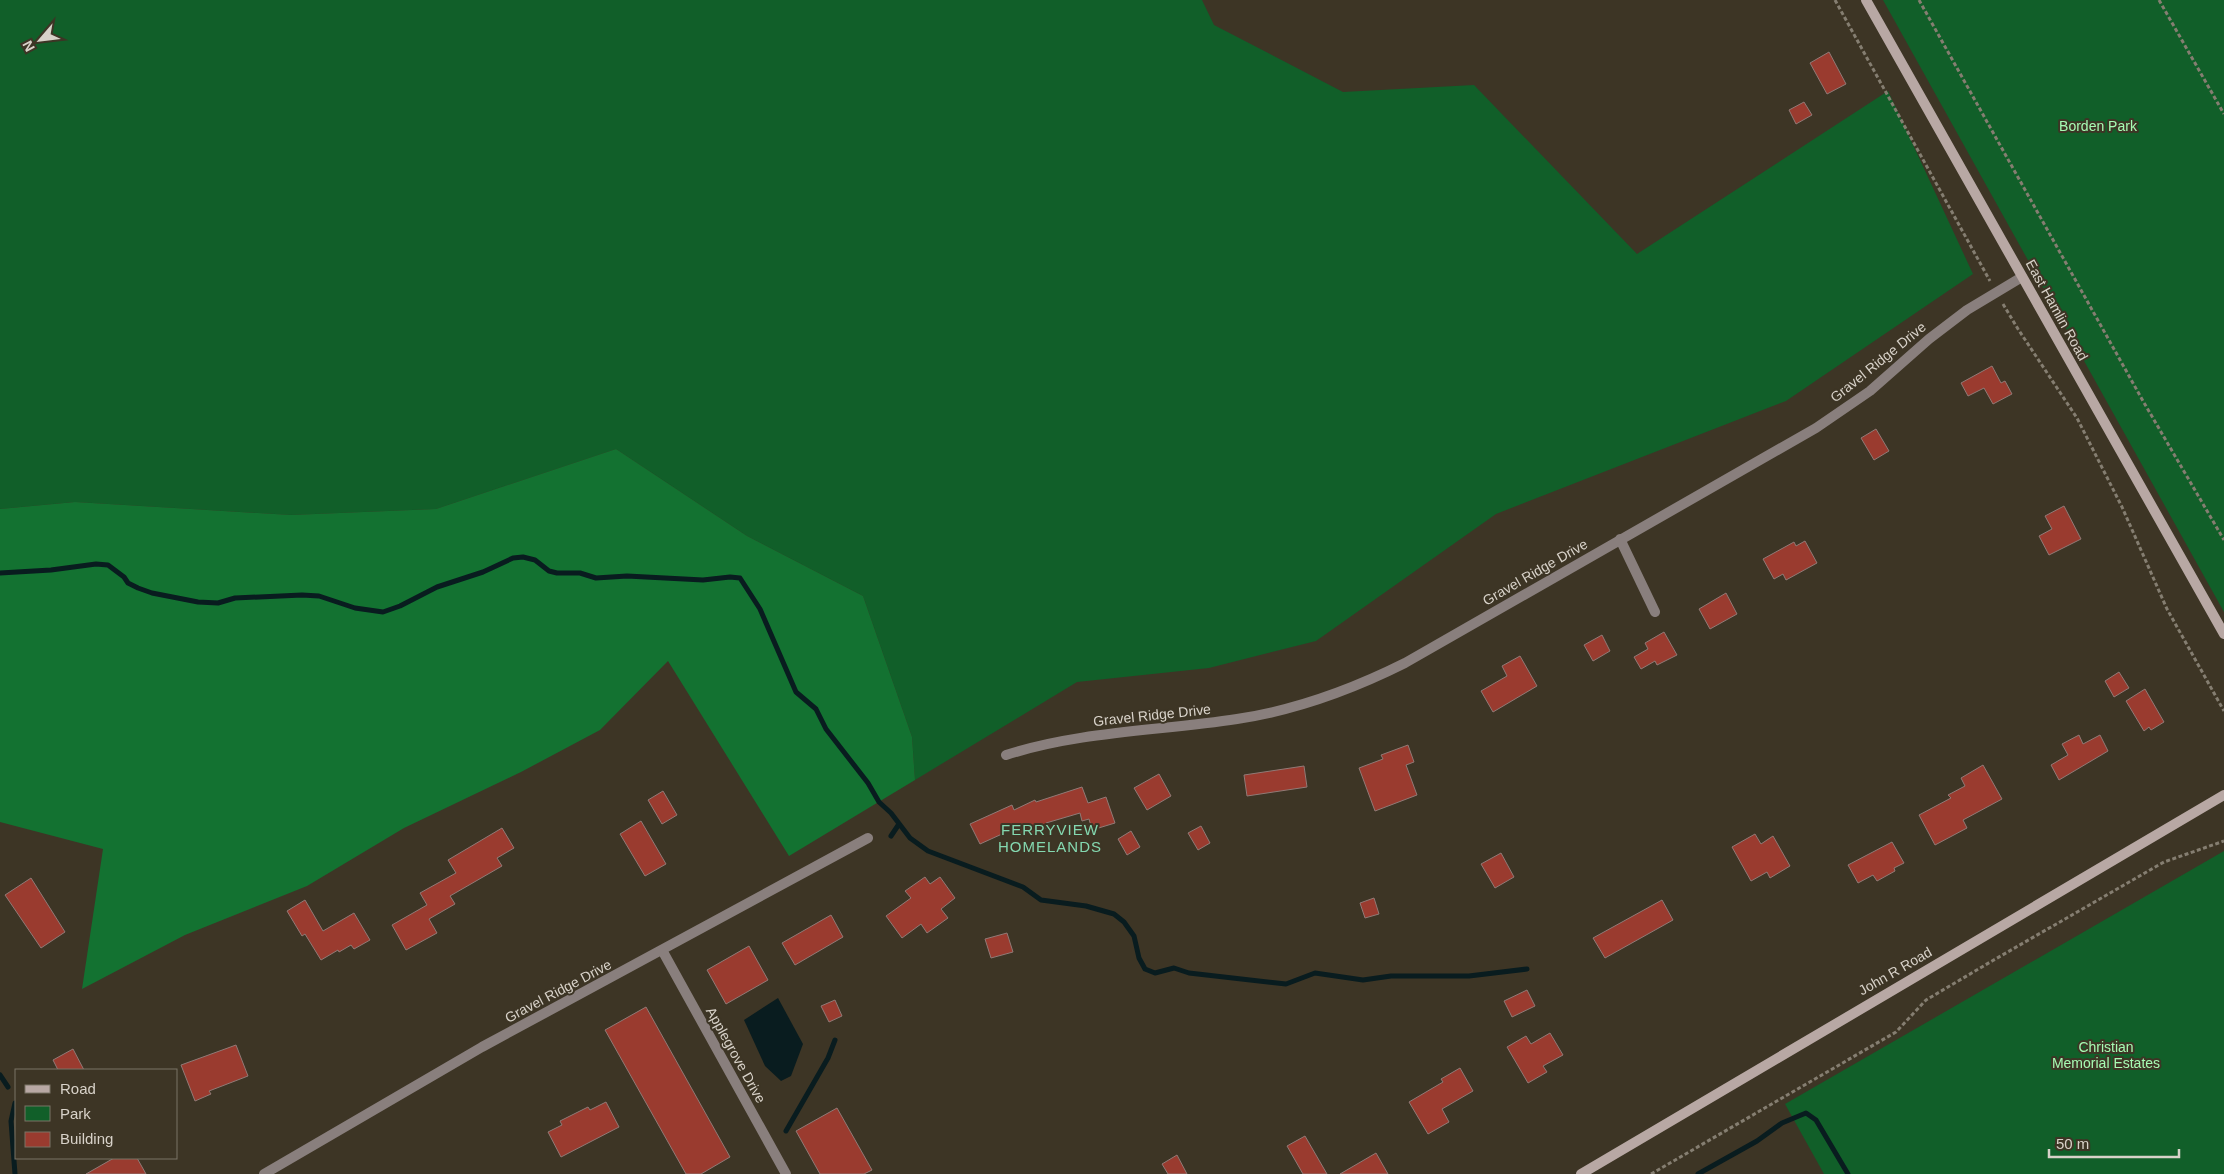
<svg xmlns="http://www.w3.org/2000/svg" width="2224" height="1174" font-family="Arial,sans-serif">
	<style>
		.green { fill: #115f29 }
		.forest { fill: #137231 }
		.water { fill: #091c1f }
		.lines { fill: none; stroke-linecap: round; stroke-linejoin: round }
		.stream { stroke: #091c1f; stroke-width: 5 }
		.building { fill: #9a3b2f; stroke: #917a76 }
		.path { stroke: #857e71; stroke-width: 3; stroke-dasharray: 4 2.5; stroke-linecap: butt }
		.street { stroke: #897f7d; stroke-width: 10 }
		.secondary { stroke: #b8a8a4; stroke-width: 10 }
		.labels { text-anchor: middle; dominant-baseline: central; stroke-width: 4; stroke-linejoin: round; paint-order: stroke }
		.park-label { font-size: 14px; fill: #a6fbb3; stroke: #3d3525 }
		.street-label { font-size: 14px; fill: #d8d2c9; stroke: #3d3525 }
		.neighbourhood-label { font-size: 15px; letter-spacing: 1px; fill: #84d8b0; stroke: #3d3525 }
	</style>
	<rect width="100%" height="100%" fill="#3d3525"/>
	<path class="green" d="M 0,0 L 1202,0 L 1214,25 L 1343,92 L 1474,85 L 1637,254 L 1888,91 L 1973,274 L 1786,401 L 1496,514 L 1316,641 L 1209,668 L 1077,682 L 915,780 L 912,737 L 863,596 L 747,536 L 616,449 L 436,509 L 291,515 L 75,502 L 0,509 Z
		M 1883,0 L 2224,0 L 2224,612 Z
		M 2224,851 L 2224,1174 L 1824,1174 L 1785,1104 Z"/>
	<path class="forest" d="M 616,449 L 747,536 L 863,596 L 912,737 L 915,780 L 789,856 L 668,661 L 600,730 L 521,772 L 404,828 L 307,886 L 185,935 L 82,989 L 103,849 L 0,822 L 0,509 L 75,502 L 291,515 L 436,509 Z"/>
	<path class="water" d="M 778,998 L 803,1044 L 791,1076 L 781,1081 L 765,1066 L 744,1020 Z"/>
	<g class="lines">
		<path class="stream" d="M 0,573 L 51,570 L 96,564 L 108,565 L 124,577 L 128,583 L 138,588 L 152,593 L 198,602 L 218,603 L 235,598 L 302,595 L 319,596 L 355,608 L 383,612 L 400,606 L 437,587 L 483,572 L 513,558 L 523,557 L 535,560 L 549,571 L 557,573 L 580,573 L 596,578 L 627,576 L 703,580 L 730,577 L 740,578 L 760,609 L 796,692 L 816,709 L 826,729 L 868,783 L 879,802 L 891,813 L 910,838 L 928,851 L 1023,887 L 1041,900 L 1086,906 L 1114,914 L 1124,922 L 1134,936 L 1139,958 L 1145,969 L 1155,973 L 1174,968 L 1189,973 L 1286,984 L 1315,973 L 1363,980 L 1391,976 L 1469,976 L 1527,969
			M 891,836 L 899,824
			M 0,1075 L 8,1087
			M 15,1103 L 11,1121 L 15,1174
			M 786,1131 L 828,1058 L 835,1040
			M 1698,1174 L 1757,1141 L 1782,1123 L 1806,1113 L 1816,1120 L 1848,1174"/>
	</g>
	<path class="building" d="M 1829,52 L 1846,84 L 1827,94 L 1810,63 Z
		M 1804,102 L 1812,115 L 1796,124 L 1789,110 Z
		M 1992,366 L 2001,383 L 2005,381 L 2012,394 L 1993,404 L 1984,388 L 1968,396 L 1961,383 Z
		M 1876,429 L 1889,451 L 1874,460 L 1861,438 Z
		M 2064,506 L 2081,539 L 2049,555 L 2039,536 L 2052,529 L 2045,516 Z
		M 1805,541 L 1817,563 L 1786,580 L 1783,574 L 1774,579 L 1763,559 L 1794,542 L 1796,546 Z
		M 1726,593 L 1737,614 L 1710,629 L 1699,609 Z
		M 1664,632 L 1677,655 L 1657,665 L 1655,661 L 1641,669 L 1634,657 L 1648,649 L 1645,643 Z
		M 1602,635 L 1610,651 L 1593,661 L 1584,645 Z
		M 1520,656 L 1537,686 L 1493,712 L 1481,691 L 1507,676 L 1502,666 Z
		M 2119,672 L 2129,688 L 2114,697 L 2105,681 Z
		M 2145,689 L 2164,722 L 2151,730 L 2149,727 L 2144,731 L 2126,701 Z
		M 2079,735 L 2083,744 L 2100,735 L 2108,751 L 2059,780 L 2051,765 L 2068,755 L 2062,744 Z
		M 1408,745 L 1414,762 L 1406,765 L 1417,795 L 1375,811 L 1359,768 L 1383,759 L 1381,755 Z
		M 1983,765 L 2002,799 L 1963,820 L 1967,828 L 1935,845 L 1919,815 L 1951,798 L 1948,795 L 1965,786 L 1961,778 Z
		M 1304,766 L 1307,787 L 1247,796 L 1244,775 Z
		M 1159,774 L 1171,796 L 1147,810 L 1134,788 Z
		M 1082,787 L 1088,803 L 1106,797 L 1115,823 L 1092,830 L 1089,819 L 1082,821 L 1080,813 L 1046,823 L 1048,827 L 1033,834 L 1030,829 L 1016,836 L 1013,829 L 980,844 L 970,824 L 1012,805 L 1014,810 L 1035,800 L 1036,802 Z
		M 663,791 L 677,815 L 662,824 L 648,800 Z
		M 641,821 L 666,864 L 645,876 L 620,834 Z
		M 1201,826 L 1210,843 L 1198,850 L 1188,833 Z
		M 502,828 L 514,848 L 497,858 L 502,866 L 450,896 L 455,904 L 429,919 L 437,933 L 406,950 L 392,925 L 427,905 L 420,893 L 456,873 L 448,860 Z
		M 1131,831 L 1140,847 L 1127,855 L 1118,839 Z
		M 1755,834 L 1761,844 L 1773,836 L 1790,866 L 1770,878 L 1767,872 L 1751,881 L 1732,847 Z
		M 1892,842 L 1904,863 L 1894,868 L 1895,871 L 1877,881 L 1873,875 L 1858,883 L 1848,865 Z
		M 1501,853 L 1514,877 L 1495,888 L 1481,864 Z
		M 925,877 L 930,884 L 940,877 L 955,898 L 941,909 L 948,918 L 927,933 L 921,924 L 902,938 L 886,916 L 911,898 L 905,891 Z
		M 31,878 L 65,932 L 41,948 L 5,895 Z
		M 1374,898 L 1379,914 L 1365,918 L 1360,903 Z
		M 305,900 L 323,931 L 354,913 L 370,940 L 354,949 L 351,945 L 339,952 L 338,950 L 321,960 L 305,934 L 302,936 L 287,911 Z
		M 1662,900 L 1673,920 L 1605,958 L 1593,938 Z
		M 831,915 L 843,937 L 795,965 L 782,943 Z
		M 1007,933 L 1013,952 L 991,958 L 985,939 Z
		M 749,946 L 768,980 L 726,1004 L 707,970 Z
		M 1527,990 L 1535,1006 L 1512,1017 L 1504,1001 Z
		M 835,1000 L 842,1016 L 829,1022 L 821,1006 Z
		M 646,1007 L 730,1157 L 701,1174 L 686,1174 L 605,1030 Z
		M 1550,1033 L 1563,1055 L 1543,1066 L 1547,1072 L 1528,1083 L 1507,1047 L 1526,1036 L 1531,1044 Z
		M 236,1045 L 248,1076 L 209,1091 L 211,1094 L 195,1101 L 181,1065 Z
		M 73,1049 L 84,1070 L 58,1070 L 53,1060 Z
		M 1460,1068 L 1473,1091 L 1442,1109 L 1449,1122 L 1428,1134 L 1409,1102 L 1443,1082 L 1441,1079 Z
		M 606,1102 L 619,1127 L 561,1157 L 548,1132 L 562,1125 L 560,1121 L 588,1107 L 590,1110 Z
		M 837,1108 L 872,1170 L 864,1174 L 820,1174 L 796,1131 Z
		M 1305,1136 L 1327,1174 L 1303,1174 L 1287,1146 Z
		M 1376,1153 L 1388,1174 L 1340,1174 Z
		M 1177,1155 L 1187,1174 L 1168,1174 L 1162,1164 Z
		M 114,1158 L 137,1158 L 146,1174 L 86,1174 Z"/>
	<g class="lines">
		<path class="path" d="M 1835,0 L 1990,281
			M 1919,0 L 2143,401 L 2224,540
			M 2159,0 L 2224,114
			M 2003,304 L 2018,329 L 2077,418 L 2122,507 L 2167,609 L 2224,711
			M 1651,1174 L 1896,1032 L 1926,1000 L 1992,961 L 2164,862 L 2224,841"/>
		<path class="street" d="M 1620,539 L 1655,612
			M 1006,755 C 1081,731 1160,731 1237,719 C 1297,710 1351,690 1405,663 L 1816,428 L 1870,391 L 1929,339 L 1967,310 L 2022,277
			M 662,950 L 786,1174
			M 264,1174 L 482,1047 L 868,838"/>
		<path class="secondary" d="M 1866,0 L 2224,634
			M 1581,1174 L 2224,795"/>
	</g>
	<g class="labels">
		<g class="park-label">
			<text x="2098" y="126">Borden Park</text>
			<text x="2106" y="1047">Christian<tspan x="2106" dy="16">Memorial Estates</tspan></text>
		</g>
		<g class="street-label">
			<text transform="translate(2057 310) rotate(61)">East Hamlin Road</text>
			<text transform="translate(1878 362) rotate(-39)">Gravel Ridge Drive</text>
			<text transform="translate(1535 572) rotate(-30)">Gravel Ridge Drive</text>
			<text transform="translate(1152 715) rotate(-6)">Gravel Ridge Drive</text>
			<text transform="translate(1895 971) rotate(-30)">John R Road</text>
			<text transform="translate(558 991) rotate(-28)">Gravel Ridge Drive</text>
			<text transform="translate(736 1055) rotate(61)">Applegrove Drive</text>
		</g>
		<g class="neighbourhood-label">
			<text x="1050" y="829">FERRYVIEW<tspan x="1050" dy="17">HOMELANDS</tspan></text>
		</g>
	</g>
	<rect x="15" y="1069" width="162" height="90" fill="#3d3525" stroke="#7b7467"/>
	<rect x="25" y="1085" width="25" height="8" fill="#b8a8a4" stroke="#7b7467"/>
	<text x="60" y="1094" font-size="15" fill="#d8d2c9">Road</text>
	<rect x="25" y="1106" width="25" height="15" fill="#115f29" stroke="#7b7467"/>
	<text x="60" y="1119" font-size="15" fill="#d8d2c9">Park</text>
	<rect x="25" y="1132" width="25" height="15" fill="#9a3b2f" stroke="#7b7467"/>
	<text x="60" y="1144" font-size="15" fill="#d8d2c9">Building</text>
	<g transform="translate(40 40) rotate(242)" stroke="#3d3525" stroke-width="4" paint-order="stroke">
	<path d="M0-4L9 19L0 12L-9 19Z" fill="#d8d2c9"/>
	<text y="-8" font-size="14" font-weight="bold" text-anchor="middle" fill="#d8d2c9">N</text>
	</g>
	<path d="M2049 1149v8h130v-8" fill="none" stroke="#d8d2c9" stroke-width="2.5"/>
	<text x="2056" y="1149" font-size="15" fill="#d8d2c9" stroke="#3d3525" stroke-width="4" paint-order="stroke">50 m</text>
</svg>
